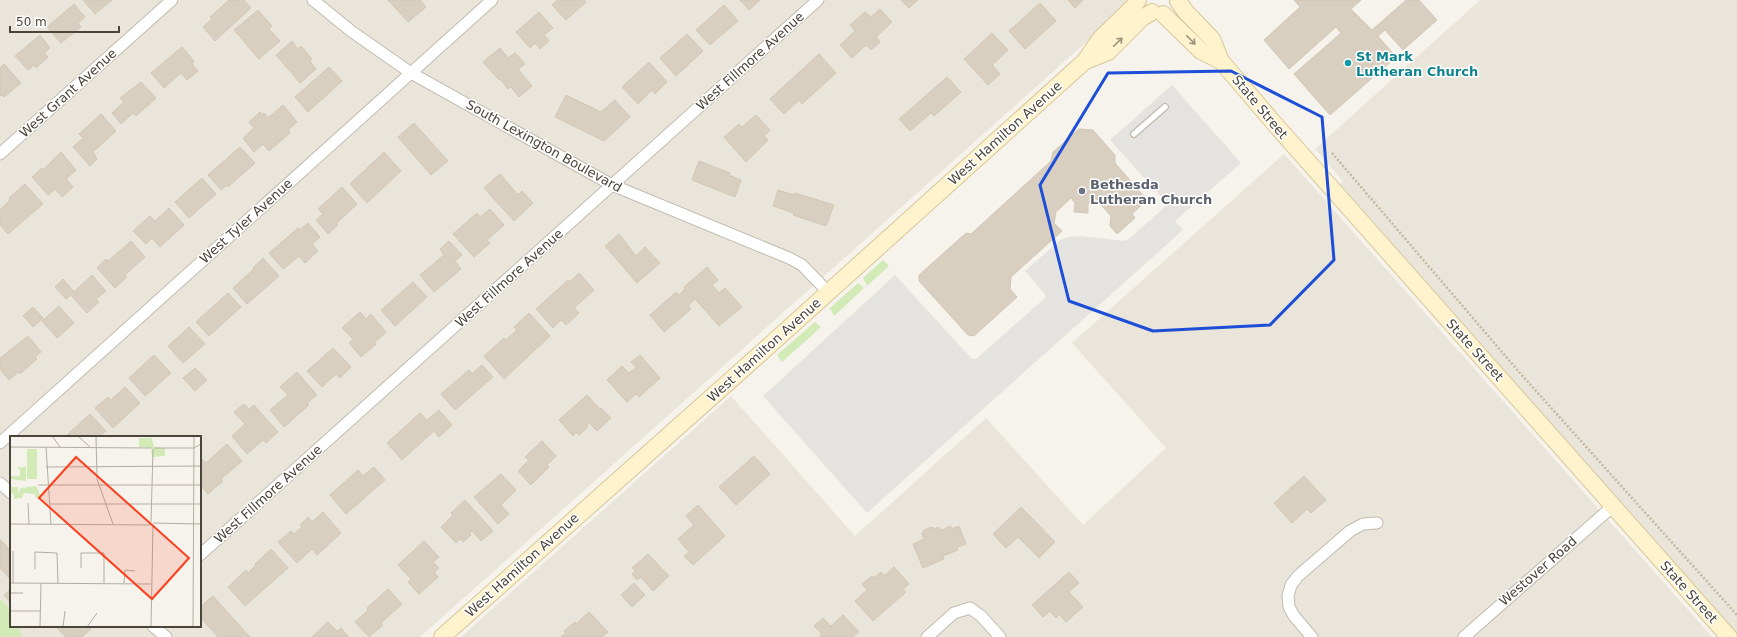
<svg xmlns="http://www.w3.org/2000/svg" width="1737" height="637" font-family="'DejaVu Sans',sans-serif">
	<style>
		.residential { fill: #eae5da; fill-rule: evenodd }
		.green { fill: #d2eab5 }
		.parking { fill: #e5e3e0 }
		.building { fill: #d8cfc1; stroke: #d3c7b4 }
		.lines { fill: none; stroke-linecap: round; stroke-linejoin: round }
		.lane-casing { stroke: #c2bbae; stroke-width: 8 }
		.street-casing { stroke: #c2bbae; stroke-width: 13 }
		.secondary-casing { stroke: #d6c79b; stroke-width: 18 }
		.path { stroke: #c4b79f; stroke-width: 2.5; stroke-dasharray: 2 2; stroke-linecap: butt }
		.lane { stroke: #fff; stroke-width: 5.5 }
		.street { stroke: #fff; stroke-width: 11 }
		.secondary { stroke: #fff3cd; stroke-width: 16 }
		.oneway { stroke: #9c937c }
		.marked { fill: none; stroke: #1d4ed8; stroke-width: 3; stroke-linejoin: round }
		.culture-dot { fill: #0f9aa8; stroke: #fff; stroke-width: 1.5 }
		.worship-dot { fill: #6b7280; stroke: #fff; stroke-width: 1.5 }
		.labels { text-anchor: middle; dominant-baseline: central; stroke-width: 3; stroke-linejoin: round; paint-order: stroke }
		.culture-label { font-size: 13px; font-weight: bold; fill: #0d838f; stroke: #fff; text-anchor: start }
		.street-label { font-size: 13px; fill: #4b4439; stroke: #fff }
		.worship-label { font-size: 13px; font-weight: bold; fill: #5b616d; stroke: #fff; text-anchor: start }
		.inset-road { fill: none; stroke: #b2ada4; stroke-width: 1 }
		.view { fill: #fc3f1d; fill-opacity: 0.15; stroke: #fc3f1d; stroke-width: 2 }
		.inset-edge { fill: none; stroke: #4b4439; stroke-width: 2 }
	</style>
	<rect width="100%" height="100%" fill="#f6f3ec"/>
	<path class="residential" d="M 0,0 L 1129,0 L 1121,11 L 420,637 L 0,637 ZM 11,437 L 200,437 L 200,626 L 11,626 Z
		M 1480,0 L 1737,0 L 1737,634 L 1340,184 L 1343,181 L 1315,149 Z
		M 1284,154 L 1712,637 L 461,637 L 731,396 L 855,536 L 986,418 L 1083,525 L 1166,448 L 1072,343 Z"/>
	<path class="green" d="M 883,260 L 889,266 L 867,286 L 863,278 Z
		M 858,283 L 864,288 L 834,316 L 830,308 Z
		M 815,322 L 821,327 L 782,362 L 777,355 Z
		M 0,600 L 3,601 L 11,612 L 11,626 L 20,626 L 21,637 L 0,637 Z"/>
	<path class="parking" d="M 1172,85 L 1241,163 L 1175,221 L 1183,230 L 867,513 L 763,396 L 895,275 L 972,359 L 976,359 L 1045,298 L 1045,294 L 1025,271 L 1059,241 L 1067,237 L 1081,236 L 1124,241 L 1130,238 L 1165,207 L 1165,201 L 1110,140 Z"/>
	<path class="building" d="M 83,0 L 112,0 L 95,14 Z
		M 229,0 L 244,0 L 251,8 L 215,41 L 203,27 L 212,19 L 210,17 Z
		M 388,0 L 420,0 L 426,7 L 408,22 Z
		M 557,0 L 584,0 L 586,2 L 566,20 L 552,5 Z
		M 740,0 L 760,0 L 749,10 Z
		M 901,0 L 918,0 L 909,8 Z
		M 1068,0 L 1083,0 L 1075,8 Z
		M 1294,0 L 1361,0 L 1351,9 L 1372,30 L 1406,0 L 1419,0 L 1437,20 L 1403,50 L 1385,30 L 1378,36 L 1396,57 L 1330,115 L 1294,74 L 1341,33 L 1336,27 L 1289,69 L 1264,40 L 1300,7 Z
		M 1040,3 L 1056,21 L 1025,49 L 1009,31 Z
		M 74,4 L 85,17 L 78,23 L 81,27 L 61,43 L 47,27 Z
		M 724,5 L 738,21 L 710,45 L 696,30 Z
		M 880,9 L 892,22 L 876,37 L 880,42 L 871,50 L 866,45 L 852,58 L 840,45 L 855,31 L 850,25 L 865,12 L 871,17 Z
		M 258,10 L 272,26 L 269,29 L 280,41 L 259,59 L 234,30 Z
		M 539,12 L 553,28 L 544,35 L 549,41 L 540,49 L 535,43 L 530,48 L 516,32 Z
		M 992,33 L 1008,50 L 992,65 L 1000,74 L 988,85 L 964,59 Z
		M 687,34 L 703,51 L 676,76 L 660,58 Z
		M 40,35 L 50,48 L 44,53 L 48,57 L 36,68 L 34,65 L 28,70 L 15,56 Z
		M 292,41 L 298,49 L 301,46 L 312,59 L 310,61 L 316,69 L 300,83 L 276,55 Z
		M 182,47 L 194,61 L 192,64 L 198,71 L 187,80 L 181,73 L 164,88 L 151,73 Z
		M 500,48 L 508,58 L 515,53 L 525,64 L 518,69 L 532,86 L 519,97 L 511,87 L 508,89 L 500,79 L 499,80 L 483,62 Z
		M 819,54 L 836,73 L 802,104 L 799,100 L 784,114 L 770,99 Z
		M 649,62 L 667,82 L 655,94 L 652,90 L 638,104 L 622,87 Z
		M 4,64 L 21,83 L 4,97 L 2,95 L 0,96 L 0,68 Z
		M 329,67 L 342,81 L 308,112 L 295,97 Z
		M 947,77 L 961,92 L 934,116 L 931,113 L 910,131 L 899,119 Z
		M 141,82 L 156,98 L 136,116 L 133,113 L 121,124 L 112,113 L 124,102 L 120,98 Z
		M 566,95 L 601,112 L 615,100 L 630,117 L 604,141 L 555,117 Z
		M 283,105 L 297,122 L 288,130 L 290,133 L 269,151 L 263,144 L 254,152 L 243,138 L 254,128 L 249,122 L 260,112 L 262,115 L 264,113 L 268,118 Z
		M 101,114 L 116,131 L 93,152 L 97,159 L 90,166 L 73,147 L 83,138 L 79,134 Z
		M 756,115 L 770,130 L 764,136 L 768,140 L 746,162 L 724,137 L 739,124 L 742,127 Z
		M 414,123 L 448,161 L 431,175 L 398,137 Z
		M 1079,129 L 1093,130 L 1115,155 L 1115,163 L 1147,200 L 1132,214 L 1135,218 L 1117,234 L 1110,226 L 1111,216 L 1095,198 L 1088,204 L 1088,213 L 1074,212 L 1075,203 L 1071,198 L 1056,212 L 1054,223 L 1062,231 L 1011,277 L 1010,289 L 1017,297 L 974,336 L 968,335 L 919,281 L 919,275 L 966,233 L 971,234 L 1051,161 L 1053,152 Z
		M 240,147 L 255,163 L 228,187 L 227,185 L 221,190 L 208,175 Z
		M 61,152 L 76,170 L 66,179 L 73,187 L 62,197 L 55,189 L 48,195 L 32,177 L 42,168 L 43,170 Z
		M 384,152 L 401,171 L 367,203 L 350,184 Z
		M 699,161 L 730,173 L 729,175 L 741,180 L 735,197 L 692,180 Z
		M 500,174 L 518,195 L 522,191 L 533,203 L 514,221 L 484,188 Z
		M 202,178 L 216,194 L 189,218 L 175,202 Z
		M 25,184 L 43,204 L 8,234 L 0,225 L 0,210 L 10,200 L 9,198 Z
		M 342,187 L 357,204 L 336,224 L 338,225 L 328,234 L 316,220 L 323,214 L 318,209 Z
		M 778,190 L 794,195 L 795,193 L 834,205 L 826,226 L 793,215 L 794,213 L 773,206 Z
		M 169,208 L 184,225 L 160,247 L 152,238 L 146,244 L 133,231 L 150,216 L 155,221 Z
		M 490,209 L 504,225 L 487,240 L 490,243 L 474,257 L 453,234 L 477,213 L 480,217 Z
		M 308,223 L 320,237 L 312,244 L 318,251 L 305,263 L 299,256 L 283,269 L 269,253 L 298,228 L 300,230 Z
		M 619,234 L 636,256 L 645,247 L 660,263 L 637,283 L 605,246 Z
		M 131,241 L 145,257 L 125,275 L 127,277 L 115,288 L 97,268 L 106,259 L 108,261 Z
		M 449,241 L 462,255 L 455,261 L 461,269 L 434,292 L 420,275 L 444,255 L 440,249 Z
		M 263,258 L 279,276 L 247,304 L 233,288 L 254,269 L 253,268 Z
		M 707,267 L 718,280 L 712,285 L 719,293 L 725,288 L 742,307 L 719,326 L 695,299 L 688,306 L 691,309 L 664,332 L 650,315 L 676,292 L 679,295 L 685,289 L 684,287 Z
		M 579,273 L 594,290 L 574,308 L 579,313 L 566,325 L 561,320 L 553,328 L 536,309 L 568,280 L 570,282 Z
		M 92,275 L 106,291 L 96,299 L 99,302 L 87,313 L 71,295 L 66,299 L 55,287 L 63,279 L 74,292 Z
		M 413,282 L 427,297 L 395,326 L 381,310 Z
		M 228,293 L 241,307 L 209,336 L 196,322 Z
		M 59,306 L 74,323 L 57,338 L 42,321 Z
		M 33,307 L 43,318 L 33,327 L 23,316 Z
		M 360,312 L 366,319 L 371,314 L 386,332 L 375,342 L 376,344 L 361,357 L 349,343 L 353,339 L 342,328 Z
		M 529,313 L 550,336 L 504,379 L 484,356 L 504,338 L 506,340 L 517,330 L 514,327 Z
		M 189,327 L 205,344 L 183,363 L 168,346 Z
		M 28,336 L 41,352 L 35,357 L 37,359 L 20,374 L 18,372 L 9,380 L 0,369 L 0,358 Z
		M 333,348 L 351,367 L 340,378 L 336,374 L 322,387 L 307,371 Z
		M 154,355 L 171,373 L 145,396 L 129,378 Z
		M 640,355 L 660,378 L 639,397 L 636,394 L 627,402 L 607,380 L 622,366 L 629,373 L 636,367 L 631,362 Z
		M 482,365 L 493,377 L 455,410 L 441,394 L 469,370 L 472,374 Z
		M 195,368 L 207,380 L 195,391 L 183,378 Z
		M 297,372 L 317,395 L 307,403 L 309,405 L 284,427 L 270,410 L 288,395 L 280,387 Z
		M 125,387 L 140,403 L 113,428 L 95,408 L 108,397 L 111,400 Z
		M 587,395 L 600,409 L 601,408 L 611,418 L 597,431 L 589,423 L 587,425 L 588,427 L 579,435 L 576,432 L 573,436 L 559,420 Z
		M 244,404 L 249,409 L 254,405 L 278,432 L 266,443 L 263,440 L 247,454 L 232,436 L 245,424 L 234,412 Z
		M 439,410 L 452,425 L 439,437 L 434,431 L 402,460 L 387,443 L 420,413 L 427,420 Z
		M 90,414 L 106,431 L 99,437 L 69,437 L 67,435 Z
		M 542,441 L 556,456 L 547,465 L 549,467 L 531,485 L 518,471 L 529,460 L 525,457 Z
		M 227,444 L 242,461 L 221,479 L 223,481 L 208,494 L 200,485 L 200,457 L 206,463 Z
		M 754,456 L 770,474 L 736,505 L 719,487 Z
		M 374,467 L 385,480 L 346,514 L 330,495 L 358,470 L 363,476 Z
		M 501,474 L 516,490 L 501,505 L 509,514 L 498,524 L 474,497 Z
		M 1304,476 L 1326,500 L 1311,513 L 1307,509 L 1292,523 L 1274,503 Z
		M 465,500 L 493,531 L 481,541 L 472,531 L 469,533 L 471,535 L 463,542 L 460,539 L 456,543 L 441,527 L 453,515 L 451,513 Z
		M 698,505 L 725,536 L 693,565 L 684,556 L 689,552 L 678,539 L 694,525 L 686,516 Z
		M 1021,507 L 1055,542 L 1039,558 L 1018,537 L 1006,548 L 993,534 Z
		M 323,512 L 341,533 L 317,555 L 312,549 L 297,563 L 278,542 L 291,531 L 294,534 L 302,527 L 300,525 L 308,517 L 312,522 Z
		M 951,526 L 952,529 L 959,526 L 966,544 L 957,547 L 958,550 L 943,556 L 944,559 L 923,568 L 913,544 L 924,539 L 922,534 L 924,530 L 932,527 L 935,529 L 938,527 L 941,530 Z
		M 0,539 L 11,551 L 11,580 L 0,568 Z
		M 424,541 L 439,557 L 433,562 L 439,568 L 434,572 L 438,577 L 419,594 L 408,582 L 411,579 L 398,565 Z
		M 271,549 L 288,568 L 245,606 L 228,587 L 246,570 L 248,573 L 256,565 L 255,564 Z
		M 648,554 L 669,576 L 653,591 L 641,577 L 637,580 L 632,574 L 635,571 L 632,568 Z
		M 894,567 L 909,584 L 903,589 L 906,592 L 873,621 L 855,601 L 867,590 L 862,584 L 872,576 L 874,578 L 881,572 L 884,576 Z
		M 1069,572 L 1079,583 L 1069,592 L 1083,607 L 1066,622 L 1059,614 L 1056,618 L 1050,611 L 1043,617 L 1032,605 Z
		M 634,583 L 645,595 L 632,607 L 621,595 Z
		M 11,589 L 11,603 L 4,595 Z
		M 388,589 L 402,604 L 381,623 L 383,625 L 369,637 L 355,622 L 368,610 L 367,608 Z
		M 213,596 L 250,637 L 218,637 L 200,617 L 200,607 Z
		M 589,612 L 608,632 L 602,637 L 561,637 L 566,633 L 564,631 L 575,622 L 576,624 Z
		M 843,615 L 859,632 L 853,637 L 819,637 L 822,634 L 814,626 L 823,618 L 831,626 Z
		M 328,622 L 337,631 L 341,628 L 349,637 L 312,637 Z
		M 55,626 L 89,626 L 91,629 L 82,637 L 66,637 Z"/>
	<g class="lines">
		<g class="lane-casing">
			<path id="lane" d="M 1134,134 L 1165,107"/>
		</g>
		<g class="street-casing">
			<path id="street" d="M 313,0 L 351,31 L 411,73 L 612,185 L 789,258 L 802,265 L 828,292
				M 0,154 L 172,0
				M 0,443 L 492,0
				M 0,483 L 11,493
				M 200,555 L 818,0
				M 153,626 L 166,637
				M 927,637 L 954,613 L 970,608 L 981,616 L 1000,637
				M 1312,637 L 1294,616 L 1289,607 L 1288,596 L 1291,585 L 1298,576 L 1350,531 L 1363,524 L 1377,523
				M 1464,637 L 1613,506"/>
		</g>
		<g class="secondary-casing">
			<path id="secondary" d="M 1178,1 L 1186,12 L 1212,39 L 1221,61 L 1273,122 L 1729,637
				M 1163,14 L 1201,51 L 1221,61
				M 1085,61 L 1108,52 L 1142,18 L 1152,12
				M 442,637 L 761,353 L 1085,61 L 1100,39 L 1133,7 L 1138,0"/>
		</g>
		<path class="path" d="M 1332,153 L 1519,372 L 1737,615"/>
		<use href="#lane" class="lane"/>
		<use href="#street" class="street"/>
		<use href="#secondary" class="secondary"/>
	</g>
	<defs><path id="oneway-shaft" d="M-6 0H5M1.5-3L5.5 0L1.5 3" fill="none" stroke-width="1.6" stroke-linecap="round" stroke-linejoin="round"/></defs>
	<g class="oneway">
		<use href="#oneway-shaft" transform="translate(1191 40) rotate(45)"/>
		<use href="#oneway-shaft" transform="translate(1118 42) rotate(-44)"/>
	</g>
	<path class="marked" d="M 1231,71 L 1322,117 L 1334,260 L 1270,325 L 1153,331 L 1069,301 L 1040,185 L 1108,73 Z"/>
	<circle class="culture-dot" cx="1348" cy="63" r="4"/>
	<circle class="worship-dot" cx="1082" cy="191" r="4"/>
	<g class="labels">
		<g class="culture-label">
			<text x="1356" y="56">St Mark<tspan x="1356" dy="15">Lutheran Church</tspan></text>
		</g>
		<g class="street-label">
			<text transform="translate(750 61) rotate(-42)">West Fillmore Avenue</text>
			<text transform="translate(68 93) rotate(-42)">West Grant Avenue</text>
			<text transform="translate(1260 107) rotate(50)">State Street</text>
			<text transform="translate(1005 133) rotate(-42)">West Hamilton Avenue</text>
			<text transform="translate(544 146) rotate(29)">South Lexington Boulevard</text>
			<text transform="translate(246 221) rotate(-42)">West Tyler Avenue</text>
			<text transform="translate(509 278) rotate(-42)">West Fillmore Avenue</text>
			<text transform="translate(764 350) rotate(-42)">West Hamilton Avenue</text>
			<text transform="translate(1475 350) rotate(48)">State Street</text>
			<text transform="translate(268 494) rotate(-42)">West Fillmore Avenue</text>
			<text transform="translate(522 565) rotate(-42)">West Hamilton Avenue</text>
			<text transform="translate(1538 571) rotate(-41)">Westover Road</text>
			<text transform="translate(1689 592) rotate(48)">State Street</text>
		</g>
		<g class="worship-label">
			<text x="1090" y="184">Bethesda<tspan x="1090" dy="15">Lutheran Church</tspan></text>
		</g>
	</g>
	<g transform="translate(10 436)">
		<rect width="191" height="191" fill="#f6f3ec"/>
		<path d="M 129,2 L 142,2 L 144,11 L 155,12 L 155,20 L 142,21 L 141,12 L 129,11 ZM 17,13 L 27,13 L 27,43 L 17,43 ZM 7,31 L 16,31 L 16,45 L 0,43 L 0,40 L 10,40 L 10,34 ZM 26,50 L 31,60 L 30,64 L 25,61 L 25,58 L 14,57 L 12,62 L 4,63 L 4,58 L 0,57 L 0,51 L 8,51 L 8,57 L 11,52 Z" fill="#d2eab5"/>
		<path class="inset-road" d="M 42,0 L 50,11M 68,0 L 80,11M 86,0 L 87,43 L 103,88M 0,11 L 141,12M 36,11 L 41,88M 144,12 L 184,12 L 191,8M 36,31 L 191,30M 28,49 L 191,49M 18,67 L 19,88M 40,68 L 191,68M 141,86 L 143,13M 143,87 L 191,88M 0,88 L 140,89M 71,132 L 71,117 L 94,117 L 94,147M 25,133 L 25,116 L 47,117 L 48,147M 0,147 L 141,148M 3,147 L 3,115M 114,147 L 115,134 L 125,135M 0,157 L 13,157M 0,175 L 30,175M 30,191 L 31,147M 53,191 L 55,175M 77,191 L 87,177M 141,191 L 143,89M 183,191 L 184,0"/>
		<path class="view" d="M 66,21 L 179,122 L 142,163 L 29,62 Z"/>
		<rect width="191" height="191" class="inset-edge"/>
	</g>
	<path d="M10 26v6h109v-6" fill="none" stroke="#4b4439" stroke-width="2"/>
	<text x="16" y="26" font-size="12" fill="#4b4439" stroke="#ffffff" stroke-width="3" paint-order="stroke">50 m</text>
</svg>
